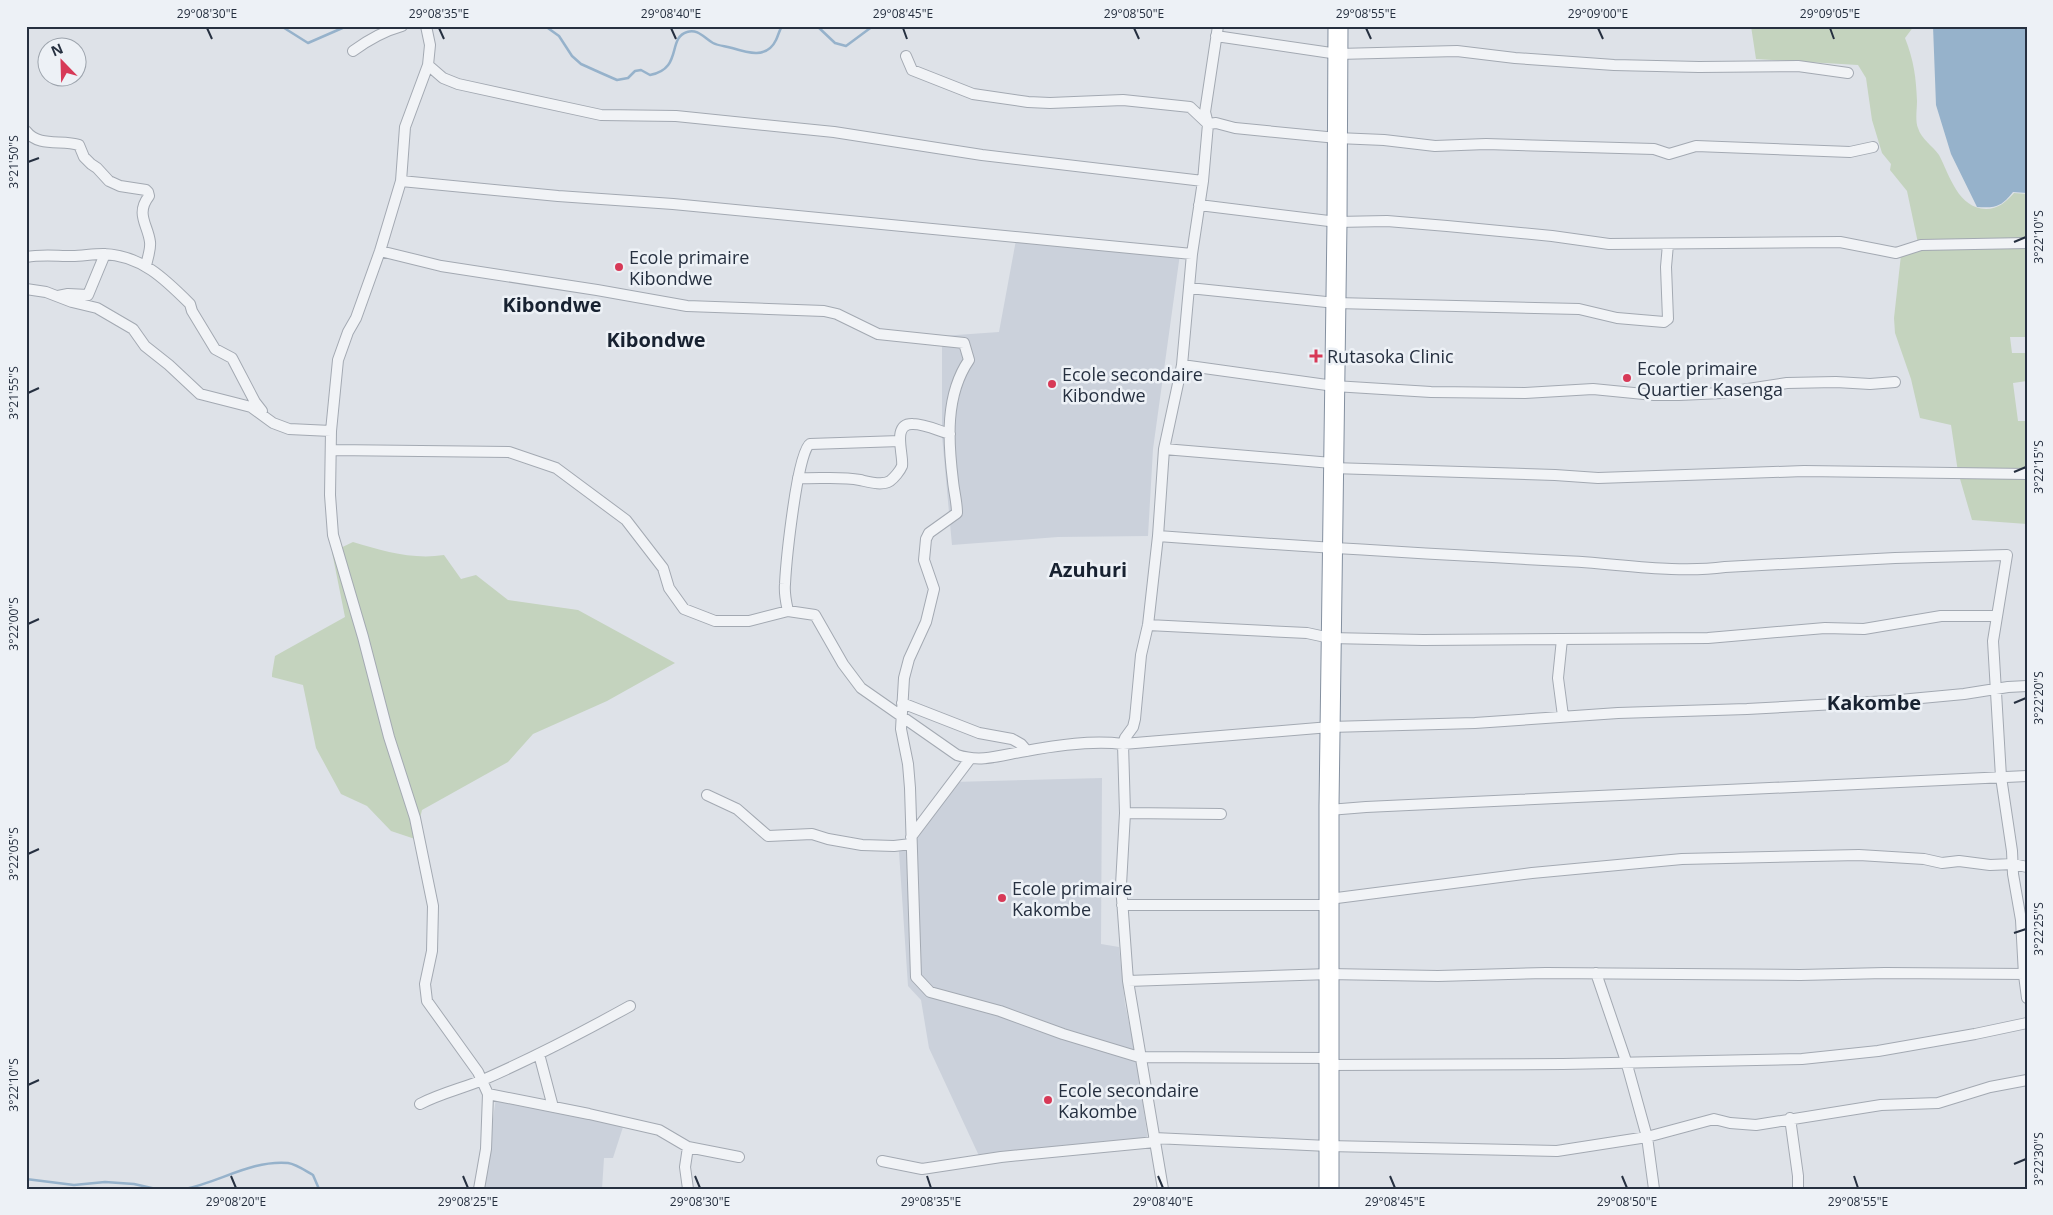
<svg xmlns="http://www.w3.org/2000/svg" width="2053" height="1215" font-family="'Open Sans',sans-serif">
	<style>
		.built { fill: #cbd1db }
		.green { fill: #c4d3be }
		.water { fill: #96b2cb }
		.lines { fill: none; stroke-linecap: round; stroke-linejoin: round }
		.stream { stroke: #96b2cb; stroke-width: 2.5 }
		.street-casing { stroke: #a3a9b2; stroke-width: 12 }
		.highway-casing { stroke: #8490a0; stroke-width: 21 }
		.street { stroke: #f1f3f6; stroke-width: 10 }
		.highway { stroke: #fff; stroke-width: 19 }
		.ticks { fill: none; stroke: #263040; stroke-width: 2 }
		.poi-dot { fill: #d73957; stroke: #edf1f6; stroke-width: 2 }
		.labels { text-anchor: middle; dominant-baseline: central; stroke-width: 5; stroke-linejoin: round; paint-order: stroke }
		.poi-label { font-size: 18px; fill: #263040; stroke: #edf1f6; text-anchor: start }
		.quarter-label { font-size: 20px; font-weight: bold; fill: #182231; stroke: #edf1f6 }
		.neatline { fill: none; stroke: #263040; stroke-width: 2 }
		.ticks-label { font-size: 12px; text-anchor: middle; fill: #263040 }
	</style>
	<rect width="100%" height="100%" fill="#dee2e8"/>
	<path class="built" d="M 1016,240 L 1180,254 L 1153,449 L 1148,536 L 1058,537 L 952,545 L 942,436 L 942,336 L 999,332 Z
		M 1102,778 L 1101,944 L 1119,947 L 1125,1004 L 1137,1060 L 1148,1141 L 980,1158 L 929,1048 L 921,1000 L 908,986 L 899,852 L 953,782 Z
		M 496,1098 L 623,1127 L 613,1158 L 604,1158 L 602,1189 L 483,1189 Z"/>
	<path class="green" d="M 1751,26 L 1914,26 L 1905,38 C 1914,61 1916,77 1917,101 C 1917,109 1915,121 1918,128 C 1921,139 1933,146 1939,155 C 1950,176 1958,208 1986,209 C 1998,209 2006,202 2014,193 L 2027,194 L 2027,337 L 2010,337 L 2012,353 L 2027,353 L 2027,381 L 2013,383 L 2018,421 L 2027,421 L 2027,524 L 1972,520 L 1958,472 L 1951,425 L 1920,418 L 1911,379 L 1895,333 L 1894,318 L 1902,246 L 1918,243 L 1907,191 L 1890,170 L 1891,164 L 1882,153 L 1872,120 L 1866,78 L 1858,65 L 1756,59 Z
		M 353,542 C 383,551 413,560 444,555 L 461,579 L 476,575 L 508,600 L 578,610 L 675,663 L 607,701 L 533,734 L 508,762 L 422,810 L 415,839 L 391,831 L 367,806 L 341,794 L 316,748 L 303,685 L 272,677 L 272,674 L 275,656 L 345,617 L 332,552 Z"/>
	<path class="water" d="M 1933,26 L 2027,26 L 2027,193 L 2013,192 C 2001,207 1996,208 1977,207 L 1951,154 L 1936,105 Z"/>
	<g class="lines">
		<path class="stream" d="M 281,26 L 308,43 L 347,26
			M 545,26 L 559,36 L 572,56 L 581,64 L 601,73 L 617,80 L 628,78 L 635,71 L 641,70 L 650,75 C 683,69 667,38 687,32 C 698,28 705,39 713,43 C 719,46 726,46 732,48 C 748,53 767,59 776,40 C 778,36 779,31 782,26
			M 817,26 L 835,43 L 846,46 L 873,26
			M 26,1179 L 74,1185 L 105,1182 L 134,1184 L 156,1189
			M 185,1189 C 220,1182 251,1160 288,1163 C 296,1164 306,1171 313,1175 L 319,1189"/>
		<g class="street-casing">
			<path id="street" d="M 426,26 L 430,45 L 428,65 L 405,127 L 401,181 L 380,251 L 356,318 L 348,332 L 338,360 L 331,431 L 330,495 L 333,535 L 363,637 L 389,737 L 415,818 L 433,906 L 432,951 L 425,984 L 427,1001 L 478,1072 L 488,1094 L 486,1149 L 479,1189
				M 1216,36 L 1338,54 L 1457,51 L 1515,58 L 1614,65 L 1699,67 L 1798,66 L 1848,73
				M 353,51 C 368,40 384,31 402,26
				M 906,56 L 912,70 L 973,94 L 1028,102 L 1050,103 L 1123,100 L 1190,107 L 1208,124 L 1216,123 L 1235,128 L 1337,138 L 1384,140 L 1435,146 L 1486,144 L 1654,149 L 1669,154 L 1696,146 L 1850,152 L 1873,147
				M 428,65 L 443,78 L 458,84 L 601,115 L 676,116 L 834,132 L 982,155 L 1203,181
				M 26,131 C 39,148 62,139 79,145 L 84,157 L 91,164 L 97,168 L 109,181 L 120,186 L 146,190 L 148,192 L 149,196 C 135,214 148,225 150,242 C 151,250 147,259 146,266
				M 401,181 L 558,196 L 673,204 L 1192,254
				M 1199,205 L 1337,222 L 1387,221 L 1447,226 L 1552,236 L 1609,244 L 1840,242 L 1896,253 L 1921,245 L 2027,243
				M 380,251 L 441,266 L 597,290 L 687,306 L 824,311 L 837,314 L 878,334 L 964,343 L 969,360 C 945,395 948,441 953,481 C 954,492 957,502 957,513 L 929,533 L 926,539 L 924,560 L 934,589 L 926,622 L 909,659 L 904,678 L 901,729 L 908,764 L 910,788 L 916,977 L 930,992 L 1000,1011 L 1063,1034 L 1139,1057 L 1329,1058
				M 26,257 C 42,254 56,256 72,256 C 82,256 92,254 103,254 C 141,255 165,279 190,304 L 192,311 L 215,349 L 232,358 L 255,402 L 262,411
				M 1189,288 L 1336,303 L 1579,309 L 1617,318 L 1664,322 L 1668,319 L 1666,267 L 1668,244
				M 26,289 L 46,292 L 72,302 L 97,308 L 133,329 L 145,346 L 169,365 L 200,394 L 251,407 L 273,423 L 289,429 L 331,431
				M 58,296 L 68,294 L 88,295 L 105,254
				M 1182,365 L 1334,386 L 1431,392 L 1525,393 L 1593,389 L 1654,395 L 1679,395 L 1722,393 L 1787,383 L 1836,382 L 1870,384 L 1895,382
				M 1164,449 L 1332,463
				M 332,450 L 509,452 L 556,468 L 626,520 L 663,568 L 669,588 L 684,609 L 715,621 L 749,621 L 788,611 L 815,615 L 843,664 L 861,688 L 957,755 C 981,763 1002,755 1026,751 C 1058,745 1092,740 1123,744 L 1330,727 L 1475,723 L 1618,713 L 1747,709 L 1889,701 L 1964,694 L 2008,687 L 2027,686
				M 1332,468 L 1555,475 L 1598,478 L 1804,471 L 2027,474
				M 798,478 C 818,479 840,476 860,480 C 869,482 882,486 890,481 C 894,478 900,471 902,466 C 904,455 891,423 913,424 C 925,424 939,431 950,434
				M 1158,536 C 1293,546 1428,554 1563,561 C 1616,563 1673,574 1725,567 L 1895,558 L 2007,555 L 1993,641 L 2001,777 L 2012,851 L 2013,874 L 2021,920 L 2024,975 L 2027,998
				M 788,611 C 786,602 784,594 785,584 C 786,564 797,451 810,444 L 900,441
				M 1148,625 L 1307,633 L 1330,638 L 1423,640 L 1708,638 L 1825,628 L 1864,629 L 1941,616 L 1997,616
				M 1562,639 L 1558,678 L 1563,716
				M 902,703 L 979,733 L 1012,739 L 1021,744 L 1027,751
				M 707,795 L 737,809 L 768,836 L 812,834 L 828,839 L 862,845 L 894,846 L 911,844
				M 1329,810 L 1366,807 L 2027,776
				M 1125,813 L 1221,814
				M 911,837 L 970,759
				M 1329,899 L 1532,873 L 1682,859 L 1859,855 L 1924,859 L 1942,863 L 1959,861 L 1990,865 L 2013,864 L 2027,867
				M 1122,905 L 1329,905
				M 1596,973 L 1626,1061 L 1647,1137 L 1654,1189
				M 1128,981 L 1329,974 L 1438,976 L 1546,973 L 1800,975 L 1885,973 L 2027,974
				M 539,1054 L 553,1107
				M 1329,1065 L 1563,1064 L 1802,1059 L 1878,1051 L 1975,1034 L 2027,1023
				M 488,1094 L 589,1114 L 659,1130 L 688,1147 L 739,1157
				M 420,1104 C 441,1093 464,1088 485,1079 C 535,1057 583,1032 630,1006
				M 1790,1118 L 1798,1176 L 1798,1189
				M 1154,1138 L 1328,1146 L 1557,1151 L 1647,1137 L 1714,1119 L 1730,1123 L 1756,1125 L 1881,1105 L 1938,1103 L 1990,1087 L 2027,1080
				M 688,1147 L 685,1167 L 688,1189
				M 882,1161 L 922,1169 L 1001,1157 L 1155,1142
				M 1163,1189 L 1128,981 L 1121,885 L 1125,813 L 1123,744 L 1125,738 L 1133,727 L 1135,719 L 1141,655 L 1148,625 L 1158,536 L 1164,449 L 1182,365 L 1192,254 L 1203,181 L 1208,124 L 1205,112 L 1218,26"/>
		</g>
		<g class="highway-casing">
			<path id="highway" d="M 1329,1189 L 1329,806 L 1337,222 L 1338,26"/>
		</g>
		<use href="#street" class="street"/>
		<use href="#highway" class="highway"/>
	</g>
	<path class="ticks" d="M 207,28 L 212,39M 439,28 L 444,39M 671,28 L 676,39M 903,28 L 907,39M 1134,28 L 1139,39M 1366,28 L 1371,39M 1598,28 L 1603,39M 1830,28 L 1834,39M 28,162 L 39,158M 2014,242 L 2026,237M 28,393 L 39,388M 2014,472 L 2026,467M 28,624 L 39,619M 2014,703 L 2026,698M 28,854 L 39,849M 2014,933 L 2026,929M 28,1085 L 39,1080M 2014,1164 L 2026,1159M 231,1176 L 236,1188M 463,1176 L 468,1188M 695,1176 L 700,1188M 927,1176 L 931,1188M 1158,1176 L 1163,1188M 1390,1176 L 1395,1188M 1622,1176 L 1627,1188M 1854,1176 L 1858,1188"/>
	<g class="poi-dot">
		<circle cx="619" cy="267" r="5"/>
		<path d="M1313.5 348.5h5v5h5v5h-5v5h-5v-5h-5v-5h5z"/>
		<circle cx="1627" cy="378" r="5"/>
		<circle cx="1052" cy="384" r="5"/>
		<circle cx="1002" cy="898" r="5"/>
		<circle cx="1048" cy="1100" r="5"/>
	</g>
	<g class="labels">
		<g class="poi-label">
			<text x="629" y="257">Ecole primaire<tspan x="629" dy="21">Kibondwe</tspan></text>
			<text x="1327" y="356">Rutasoka Clinic</text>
			<text x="1637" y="368">Ecole primaire<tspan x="1637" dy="21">Quartier Kasenga</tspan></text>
			<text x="1062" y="374">Ecole secondaire<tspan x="1062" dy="21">Kibondwe</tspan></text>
			<text x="1012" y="888">Ecole primaire<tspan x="1012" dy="21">Kakombe</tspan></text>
			<text x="1058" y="1090">Ecole secondaire<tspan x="1058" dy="21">Kakombe</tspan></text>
		</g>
		<g class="quarter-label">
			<text x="552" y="304">Kibondwe</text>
			<text x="656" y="339">Kibondwe</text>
			<text x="1088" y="569">Azuhuri</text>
			<text x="1874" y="702">Kakombe</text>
		</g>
	</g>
	<rect width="2053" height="1215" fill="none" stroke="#edf1f6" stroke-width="55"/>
	<g transform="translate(62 62) rotate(337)"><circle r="24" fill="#edf1f6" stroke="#9da4ad"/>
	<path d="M0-4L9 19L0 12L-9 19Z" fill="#d73957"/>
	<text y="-8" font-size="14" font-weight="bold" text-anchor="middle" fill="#263040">N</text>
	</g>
	<rect x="28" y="28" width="1998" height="1160" class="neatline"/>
	<g class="ticks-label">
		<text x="207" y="18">29°08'30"E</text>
		<text x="439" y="18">29°08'35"E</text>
		<text x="671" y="18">29°08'40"E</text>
		<text x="903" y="18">29°08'45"E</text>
		<text x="1134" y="18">29°08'50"E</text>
		<text x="1366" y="18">29°08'55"E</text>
		<text x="1598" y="18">29°09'00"E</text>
		<text x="1830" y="18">29°09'05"E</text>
		<text transform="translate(14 162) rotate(-90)" y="4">3°21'50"S</text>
		<text transform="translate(2039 237) rotate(-90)" y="4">3°22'10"S</text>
		<text transform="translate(14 393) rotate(-90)" y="4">3°21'55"S</text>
		<text transform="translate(2039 467) rotate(-90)" y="4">3°22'15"S</text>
		<text transform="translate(14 624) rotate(-90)" y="4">3°22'00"S</text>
		<text transform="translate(2039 698) rotate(-90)" y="4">3°22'20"S</text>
		<text transform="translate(14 854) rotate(-90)" y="4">3°22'05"S</text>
		<text transform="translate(2039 929) rotate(-90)" y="4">3°22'25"S</text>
		<text transform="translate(14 1085) rotate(-90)" y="4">3°22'10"S</text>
		<text transform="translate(2039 1159) rotate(-90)" y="4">3°22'30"S</text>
		<text x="236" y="1206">29°08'20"E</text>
		<text x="468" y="1206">29°08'25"E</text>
		<text x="700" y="1206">29°08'30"E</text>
		<text x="931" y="1206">29°08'35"E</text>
		<text x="1163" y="1206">29°08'40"E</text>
		<text x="1395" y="1206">29°08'45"E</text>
		<text x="1627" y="1206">29°08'50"E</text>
		<text x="1858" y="1206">29°08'55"E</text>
	</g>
</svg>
